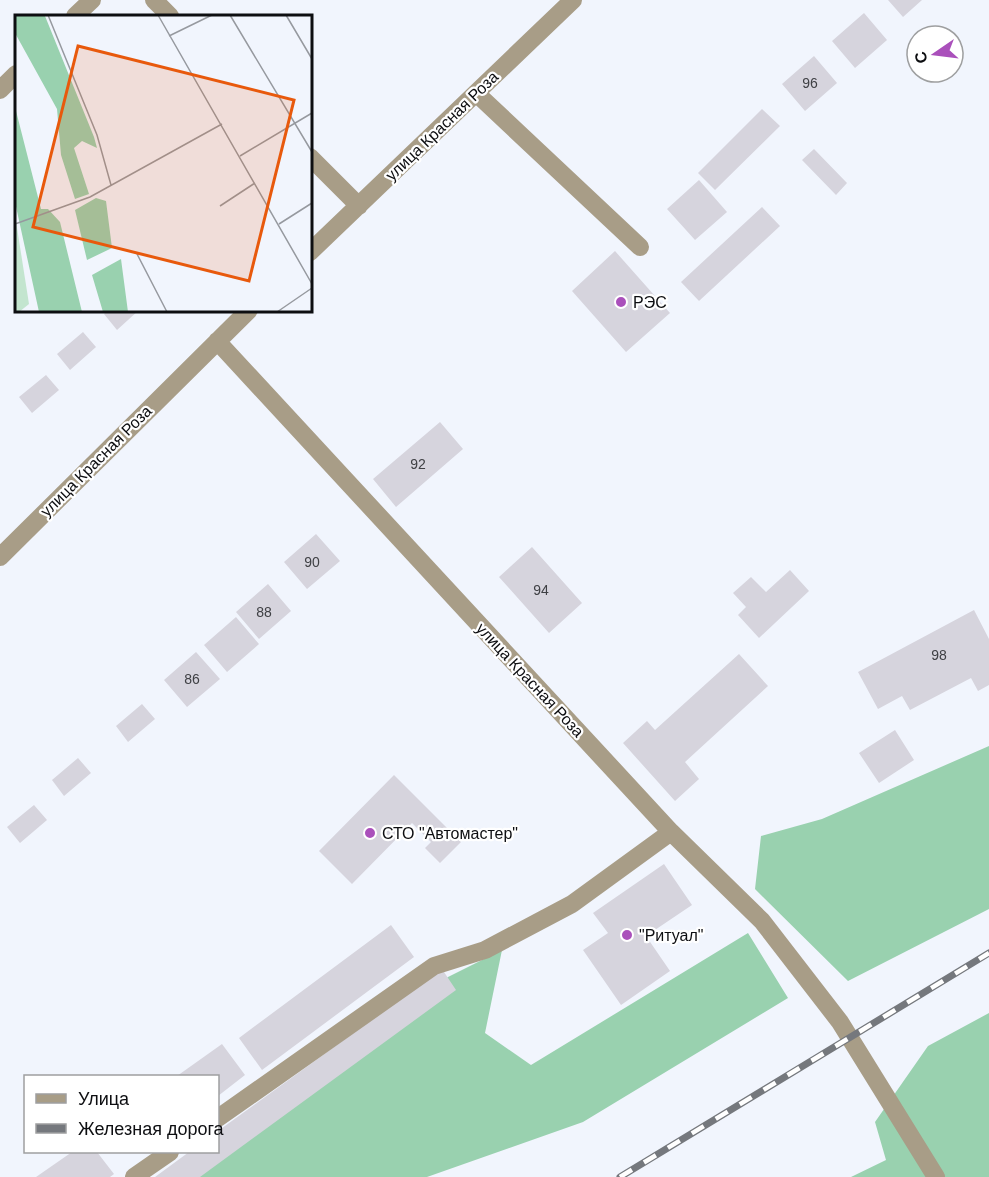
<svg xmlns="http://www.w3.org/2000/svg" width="989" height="1177" font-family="Helvetica,sans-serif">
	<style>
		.forest { fill: #99d1af }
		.building { fill: #d6d4dd }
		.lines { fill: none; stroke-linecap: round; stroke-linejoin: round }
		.minor { stroke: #a89d87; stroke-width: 18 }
		.rail-casing { stroke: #75787d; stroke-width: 7 }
		.rail { stroke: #fff; stroke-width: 4.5; stroke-dasharray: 14; stroke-linecap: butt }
		.poi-dot { fill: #aa50bb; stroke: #fff; stroke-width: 2 }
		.labels { text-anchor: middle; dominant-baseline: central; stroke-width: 4.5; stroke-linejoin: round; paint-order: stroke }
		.number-label { font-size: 14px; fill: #3f4044 }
		.street-label { font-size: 16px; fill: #0d0e11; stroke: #fff }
		.poi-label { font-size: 16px; fill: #0d0e11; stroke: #fff; text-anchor: start }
		.inset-road { fill: none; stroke: #96999f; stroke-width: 1.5 }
		.view { fill: #e8590c; fill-opacity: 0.15; stroke: #e8590c; stroke-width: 3 }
		.inset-edge { fill: none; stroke: #0d0e11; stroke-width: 3 }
	</style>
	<rect width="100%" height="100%" fill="#f1f5fd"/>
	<path class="forest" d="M 989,746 L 989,909 L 848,981 L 755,889 L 761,836 L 822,819 Z
		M 748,933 L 788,998 L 583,1122 L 427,1177 L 174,1177 L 209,1152 L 218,1152 L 218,1145 L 448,977 L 502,950 L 485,1033 L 531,1065 Z
		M 989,1013 L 989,1177 L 851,1177 L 886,1160 L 875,1122 L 928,1046 Z"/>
	<path class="building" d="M 888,0 L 922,0 L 903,17 Z
		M 864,13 L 887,40 L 855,68 L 832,41 Z
		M 814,56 L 837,83 L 805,111 L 782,84 Z
		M 762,109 L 780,126 L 715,190 L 698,173 Z
		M 814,149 L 847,183 L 836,195 L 802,160 Z
		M 699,180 L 727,212 L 695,240 L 667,209 Z
		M 762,207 L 780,226 L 699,301 L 681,282 Z
		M 615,251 L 670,313 L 626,352 L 572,291 Z
		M 108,310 L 139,310 L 117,330 L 104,314 Z
		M 83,332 L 96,347 L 70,370 L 57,354 Z
		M 46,375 L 59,390 L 32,413 L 19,397 Z
		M 440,422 L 463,449 L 396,507 L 373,479 Z
		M 316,534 L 340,561 L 307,589 L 284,562 Z
		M 532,547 L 582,603 L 549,633 L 499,577 Z
		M 790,570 L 809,591 L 759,638 L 738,615 L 746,607 L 733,593 L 751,577 L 766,592 Z
		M 268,584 L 291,611 L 259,639 L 236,612 Z
		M 974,610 L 989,639 L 989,685 L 978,691 L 971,678 L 910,710 L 902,696 L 878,709 L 858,672 Z
		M 236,617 L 259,644 L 227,672 L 204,645 Z
		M 196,652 L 220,679 L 187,707 L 164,680 Z
		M 739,654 L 768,686 L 685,762 L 699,779 L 675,801 L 623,743 L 647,721 L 655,730 Z
		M 142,704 L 155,719 L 128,742 L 116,726 Z
		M 895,730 L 914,760 L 879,783 L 859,753 Z
		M 78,758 L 91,773 L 64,796 L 52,780 Z
		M 394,775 L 461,842 L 440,863 L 425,848 L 431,842 L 412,823 L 352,884 L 319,851 Z
		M 34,805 L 47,820 L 20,843 L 7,827 Z
		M 664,864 L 692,905 L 646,936 L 670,971 L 621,1005 L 583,950 L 608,933 L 593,913 Z
		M 391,925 L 414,957 L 262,1070 L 239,1038 Z
		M 442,969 L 456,990 L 200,1177 L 155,1177 L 189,1152 L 218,1152 L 218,1131 Z
		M 222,1044 L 245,1075 L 218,1096 L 218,1076 L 177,1076 Z
		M 72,1152 L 97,1152 L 114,1174 L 110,1177 L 36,1177 Z"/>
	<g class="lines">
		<path class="minor" d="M 154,0 L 170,16
			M 75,16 L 92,0
			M 0,90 L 16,74
			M 476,93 L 640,247
			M 310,157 L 359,206
			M 310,252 L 573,0
			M 217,341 L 671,832 L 762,921 L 840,1022 L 936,1177
			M 0,557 L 249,310
			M 218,1118 L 434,966 L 485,950 L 572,904 L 671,832
			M 134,1177 L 170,1152"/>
		<g class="rail-casing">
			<path id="rail" d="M 620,1177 L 989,953"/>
		</g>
		<use href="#rail" class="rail"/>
	</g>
	<g class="poi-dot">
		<circle cx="621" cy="302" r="6"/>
		<circle cx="370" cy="833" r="6"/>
		<circle cx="627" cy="935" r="6"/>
	</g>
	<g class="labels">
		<g class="number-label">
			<text x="810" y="83">96</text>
			<text x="418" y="464">92</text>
			<text x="312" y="562">90</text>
			<text x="541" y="590">94</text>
			<text x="264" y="612">88</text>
			<text x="939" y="655">98</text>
			<text x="192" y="679">86</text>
		</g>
		<g class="street-label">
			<text transform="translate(442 126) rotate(-44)">улица Красная Роза</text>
			<text transform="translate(96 461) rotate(-45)">улица Красная Роза</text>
			<text transform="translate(530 680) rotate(47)">улица Красная Роза</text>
		</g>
		<g class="poi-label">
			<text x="633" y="302">РЭС</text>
			<text x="382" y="833">СТО "Автомастер"</text>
			<text x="639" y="935">"Ритуал"</text>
		</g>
	</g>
	<g transform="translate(15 15)">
		<rect width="297" height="297" fill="#f1f5fd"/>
		<path d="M 0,200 L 14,289 L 4,297 L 0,297 Z" fill="#c3e5cf"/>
		<path d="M 0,0 L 30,1 L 79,122 L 82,133 L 67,126 L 59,133 L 74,179 L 60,184 L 46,140 L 42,94 L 0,18 ZM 0,92 L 26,194 L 33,194 L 45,207 L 67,297 L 24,297 L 0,187 ZM 81,183 L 91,186 L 97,233 L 72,245 L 60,195 ZM 106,244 L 113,297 L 88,297 L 77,260 Z" fill="#99d1af"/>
		<path class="inset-road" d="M 33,0 L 82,120 L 96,170M 143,0 L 297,269M 215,0 L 297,137M 271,0 L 297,44M 154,21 L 197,0M 225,141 L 297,98M 205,191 L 240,168M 0,209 L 75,182 L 207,109M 264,209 L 297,188M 122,239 L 152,297M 262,297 L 297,273"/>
		<path class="view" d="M 63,31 L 279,85 L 234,266 L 18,212 Z"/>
		<rect width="297" height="297" class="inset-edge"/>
	</g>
	<rect x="24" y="1075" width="195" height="78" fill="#ffffff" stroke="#9e9fa0" stroke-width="1.5"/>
	<rect x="36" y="1094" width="30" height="9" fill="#a89d87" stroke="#9e9fa0" stroke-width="1.5"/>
	<text x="78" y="1105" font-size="18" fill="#0d0e11">Улица</text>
	<rect x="36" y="1124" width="30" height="9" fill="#75787d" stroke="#9e9fa0" stroke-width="1.5"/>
	<text x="78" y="1135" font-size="18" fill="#0d0e11">Железная дорога</text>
	<g transform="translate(935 54) rotate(256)"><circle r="28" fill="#ffffff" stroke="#9e9fa0" stroke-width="1.5"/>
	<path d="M0-4.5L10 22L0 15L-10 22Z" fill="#aa50bb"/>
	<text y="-9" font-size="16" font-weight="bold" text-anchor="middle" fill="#0d0e11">С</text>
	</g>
</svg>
